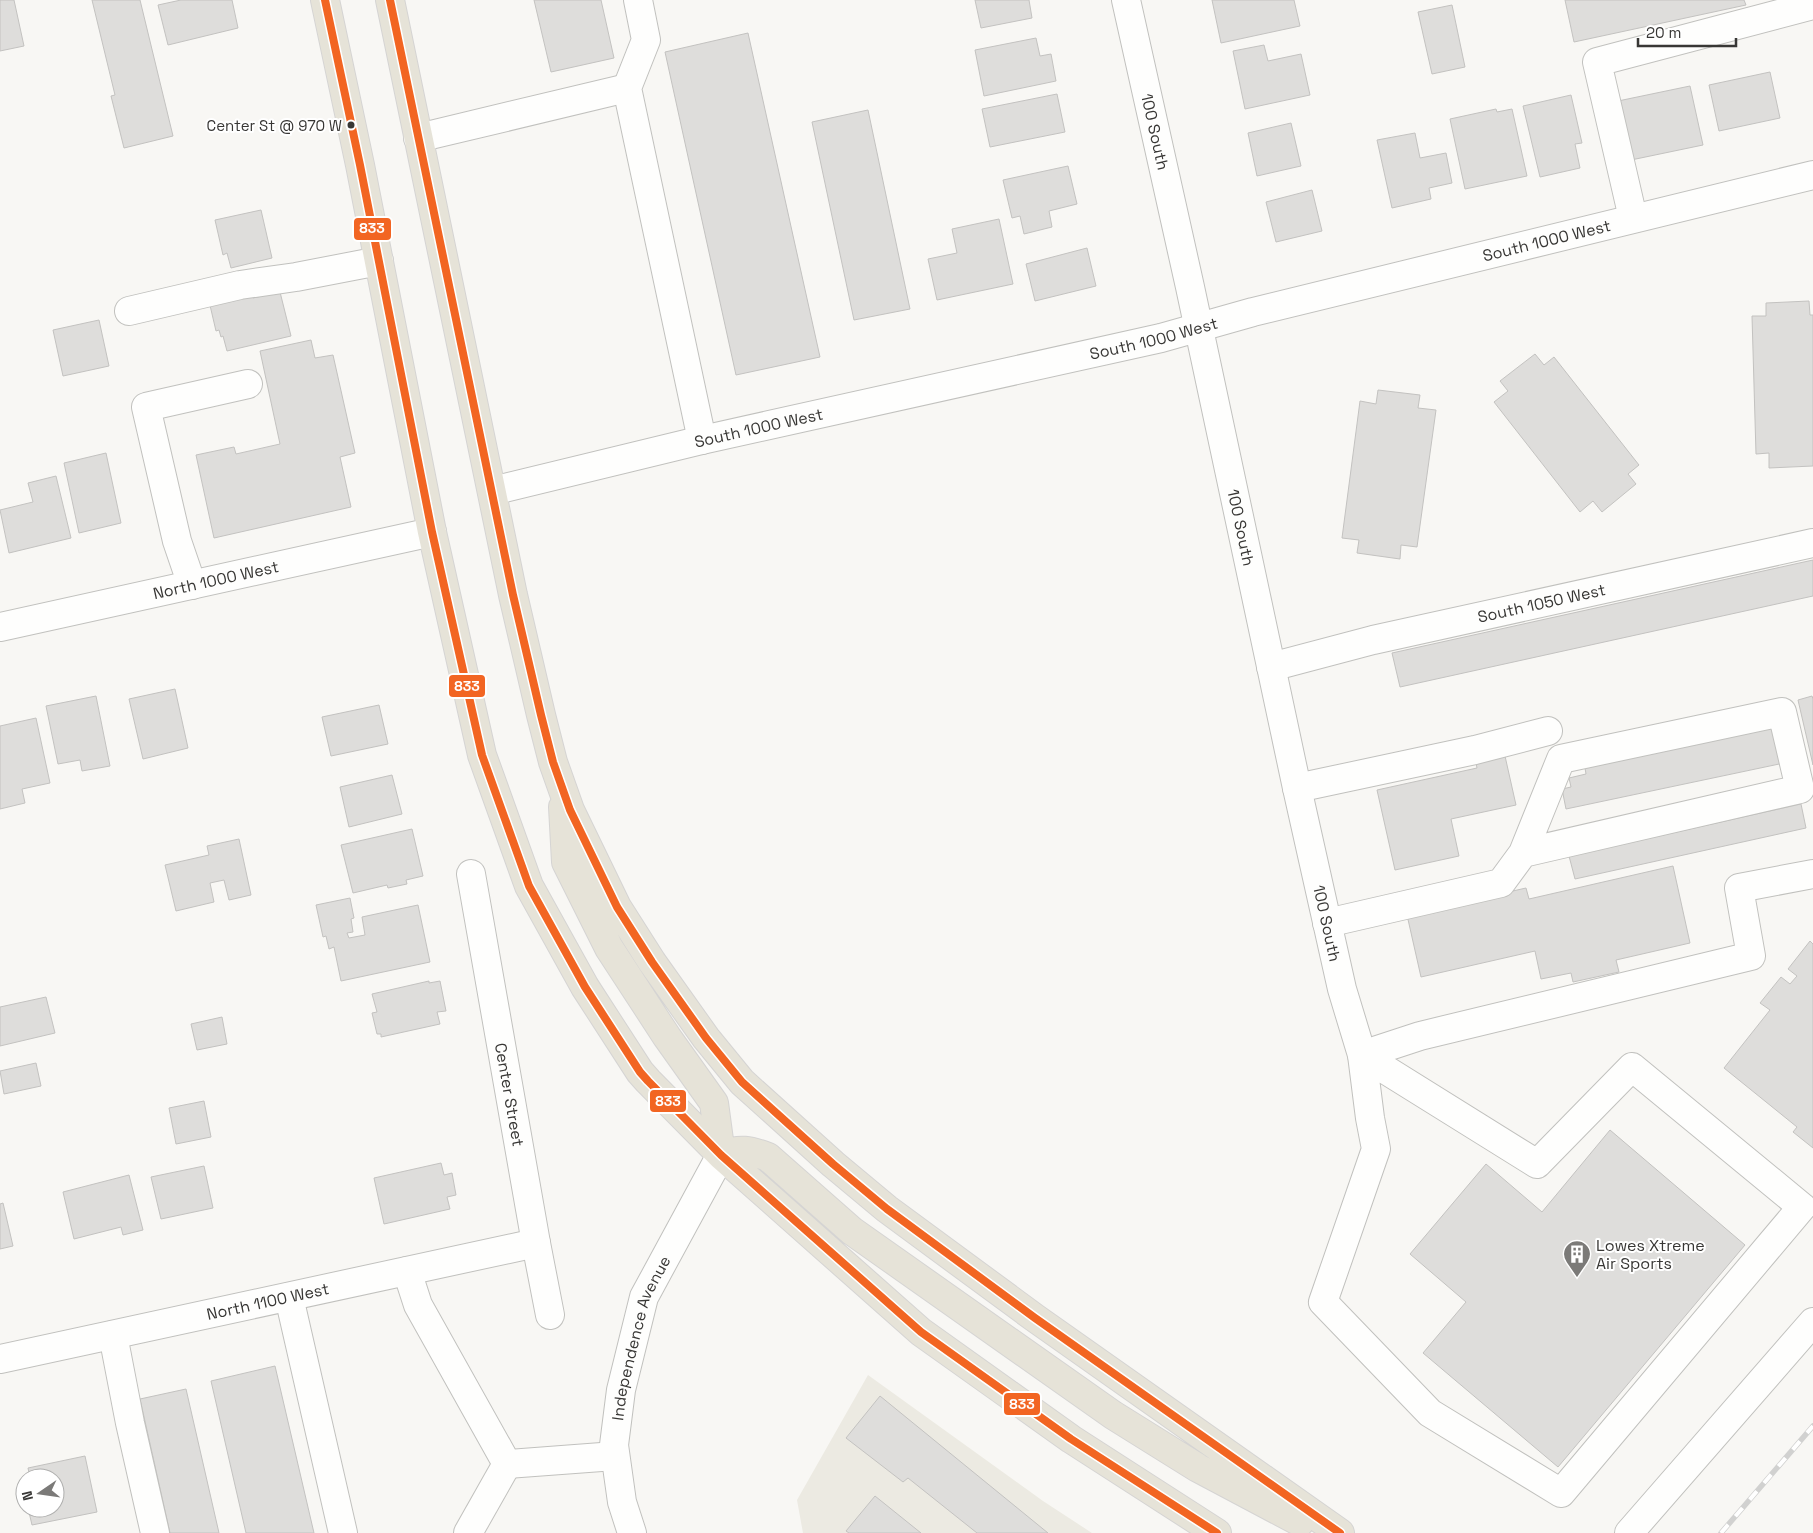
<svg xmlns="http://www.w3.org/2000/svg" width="1813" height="1533" font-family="'Space Grotesk',sans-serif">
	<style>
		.built { fill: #eceae2 }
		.building { fill: #dedddb; stroke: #c3c2c0 }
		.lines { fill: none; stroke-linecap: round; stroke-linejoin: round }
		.minor-casing { stroke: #c1c1be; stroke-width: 30 }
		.major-casing { stroke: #d5d4d3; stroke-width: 30 }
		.minor { stroke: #fefefd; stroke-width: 28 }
		.major { stroke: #e6e3d8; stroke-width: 28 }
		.rail-casing { stroke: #d1d1d0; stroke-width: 5.5 }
		.rail { stroke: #fff; stroke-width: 4; stroke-dasharray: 11; stroke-linecap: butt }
		.bus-1-casing { stroke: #fff; stroke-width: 11 }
		.bus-1 { stroke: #f26522; stroke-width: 8 }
		.bus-dot { fill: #383735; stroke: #fff; stroke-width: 2 }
		.labels { text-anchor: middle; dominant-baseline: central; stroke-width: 4; stroke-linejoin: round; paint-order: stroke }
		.bus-label { font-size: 15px; fill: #383735; stroke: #fff; text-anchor: end }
		.street-label { font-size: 16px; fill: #383735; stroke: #fff }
		.poi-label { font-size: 16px; fill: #383735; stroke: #fff; text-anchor: start }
		.line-badge { stroke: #fff; stroke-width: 2 }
		.badge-label { font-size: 14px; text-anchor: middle; font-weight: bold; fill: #fff }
	</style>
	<rect width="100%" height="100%" fill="#f8f7f4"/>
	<path class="built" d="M 868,1375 L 1043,1501 L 1092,1533 L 803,1533 L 797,1500 Z"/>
	<path class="building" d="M 0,0 L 14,0 L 24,46 L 0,51 Z
		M 92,0 L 140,0 L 173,136 L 124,148 L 111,96 L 115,95 Z
		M 181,0 L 232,0 L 238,28 L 168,45 L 158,5 Z
		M 534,0 L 601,0 L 614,58 L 551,72 Z
		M 975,0 L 1029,0 L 1032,18 L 981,28 Z
		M 1212,0 L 1294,0 L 1300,26 L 1221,43 Z
		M 1565,0 L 1744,0 L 1746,5 L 1574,42 Z
		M 1452,5 L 1465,67 L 1432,74 L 1418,12 Z
		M 748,33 L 820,357 L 736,375 L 665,52 Z
		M 1036,38 L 1040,56 L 1051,54 L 1056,81 L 984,96 L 975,50 Z
		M 1264,45 L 1268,61 L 1301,54 L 1310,95 L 1245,109 L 1233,51 Z
		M 1770,72 L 1780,118 L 1719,131 L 1709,85 Z
		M 1690,86 L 1703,145 L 1631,160 L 1618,101 Z
		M 1057,94 L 1065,132 L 990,147 L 982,109 Z
		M 1571,95 L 1582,143 L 1575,144 L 1580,168 L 1540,177 L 1523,106 Z
		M 1496,109 L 1497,112 L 1512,109 L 1527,176 L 1465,189 L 1450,119 Z
		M 868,110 L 910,309 L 854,320 L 812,122 Z
		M 1291,123 L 1301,166 L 1257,176 L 1248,133 Z
		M 1415,133 L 1420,158 L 1446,153 L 1452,183 L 1429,188 L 1431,199 L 1392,208 L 1377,140 Z
		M 1068,166 L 1077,204 L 1049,211 L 1052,227 L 1024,234 L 1020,216 L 1012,218 L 1003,180 Z
		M 1312,190 L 1322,231 L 1276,242 L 1266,202 Z
		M 261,210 L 272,258 L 231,268 L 227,253 L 223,255 L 215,220 Z
		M 999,219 L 1013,284 L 937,300 L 928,259 L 957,253 L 952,229 Z
		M 1087,248 L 1096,286 L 1035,301 L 1026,264 Z
		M 251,292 L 253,298 L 280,292 L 291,336 L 227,351 L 223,336 L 221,337 L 219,330 L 216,331 L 209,301 Z
		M 1809,301 L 1810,315 L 1813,315 L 1813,466 L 1769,468 L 1769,453 L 1756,454 L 1752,316 L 1766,316 L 1766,303 Z
		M 99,320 L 109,366 L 63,376 L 53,330 Z
		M 311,340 L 315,358 L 333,355 L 355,453 L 340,457 L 351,507 L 214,538 L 196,455 L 234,447 L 236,454 L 280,444 L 260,351 Z
		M 1535,354 L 1544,365 L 1554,357 L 1639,465 L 1628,474 L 1636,484 L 1602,512 L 1593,501 L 1580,512 L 1494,402 L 1508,391 L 1500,381 Z
		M 1378,390 L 1420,395 L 1418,408 L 1436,410 L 1417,547 L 1401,545 L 1400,559 L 1357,553 L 1359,540 L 1342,538 L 1360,401 L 1376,404 Z
		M 106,453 L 121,523 L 79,533 L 64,463 Z
		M 56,476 L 71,538 L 9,553 L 0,510 L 33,502 L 28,483 Z
		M 1813,560 L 1813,596 L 1400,687 L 1392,653 Z
		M 175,689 L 188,748 L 143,759 L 129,699 Z
		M 96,696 L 110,766 L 82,771 L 80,760 L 58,764 L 46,706 Z
		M 1812,696 L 1813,699 L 1813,765 L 1798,700 Z
		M 379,705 L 388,744 L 331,756 L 322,717 Z
		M 36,718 L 50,783 L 22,789 L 25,803 L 0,809 L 0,726 Z
		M 1776,727 L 1784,763 L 1566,809 L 1562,789 L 1571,787 L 1569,778 L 1586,774 L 1585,768 Z
		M 1505,756 L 1516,805 L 1451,819 L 1459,856 L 1395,870 L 1377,790 L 1477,768 L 1476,763 Z
		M 392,775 L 402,814 L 349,827 L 340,787 Z
		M 1801,804 L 1806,828 L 1575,879 L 1569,856 Z
		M 412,829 L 423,876 L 406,880 L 407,884 L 388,888 L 387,885 L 353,893 L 341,845 Z
		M 239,839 L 251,895 L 229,900 L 224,880 L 210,883 L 214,902 L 176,911 L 165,865 L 209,855 L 207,846 Z
		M 1673,866 L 1690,943 L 1616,960 L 1619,972 L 1573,982 L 1571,973 L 1541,979 L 1535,951 L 1421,977 L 1407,915 L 1526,888 L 1529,899 Z
		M 350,898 L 354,918 L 351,919 L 353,932 L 347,933 L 349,938 L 365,935 L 362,917 L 418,905 L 430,962 L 341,981 L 334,947 L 329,949 L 326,936 L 323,937 L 316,905 Z
		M 1810,941 L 1813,944 L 1813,1148 L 1793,1132 L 1797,1127 L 1724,1068 L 1770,1010 L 1760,1003 L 1781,977 L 1790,984 L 1797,976 L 1788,969 Z
		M 429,981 L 429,983 L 440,981 L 446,1011 L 437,1012 L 440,1024 L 381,1037 L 381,1034 L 377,1034 L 372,1013 L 377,1012 L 372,994 Z
		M 46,997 L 55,1033 L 0,1046 L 0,1007 Z
		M 222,1017 L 227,1044 L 197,1050 L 191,1024 Z
		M 36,1063 L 41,1086 L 4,1094 L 0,1071 Z
		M 204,1101 L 211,1137 L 176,1144 L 169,1108 Z
		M 1610,1130 L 1745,1245 L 1558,1467 L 1423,1353 L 1466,1302 L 1410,1254 L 1486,1164 L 1542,1212 Z
		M 441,1163 L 444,1175 L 452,1173 L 456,1195 L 447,1197 L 450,1209 L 384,1224 L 374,1178 Z
		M 204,1166 L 213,1208 L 161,1219 L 151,1177 Z
		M 129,1175 L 143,1230 L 123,1235 L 121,1227 L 74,1239 L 63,1192 Z
		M 3,1203 L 13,1246 L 0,1249 L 0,1204 Z
		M 275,1366 L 314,1533 L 246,1533 L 211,1381 Z
		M 186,1389 L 219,1533 L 170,1533 L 140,1399 Z
		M 880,1396 L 1048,1533 L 977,1533 L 908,1478 L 903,1482 L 846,1438 Z
		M 85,1456 L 97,1512 L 32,1525 L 28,1508 L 55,1508 L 55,1478 L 30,1478 L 28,1468 Z
		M 875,1496 L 921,1533 L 849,1533 L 846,1531 Z"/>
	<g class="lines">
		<g class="minor-casing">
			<g id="minor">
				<path d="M 638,0 L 646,40 L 627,88 L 702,440"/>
				<path id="s1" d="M 1126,0 L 1190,287 L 1297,788 L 1342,989 L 1362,1055 L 1370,1118 L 1376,1149 L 1323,1302 L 1430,1413 L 1561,1493 L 1802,1207 L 1632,1067 L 1537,1164 L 1362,1055"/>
				<path d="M 418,138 L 627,88"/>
				<path d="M 1633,218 L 1597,62 L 1813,5"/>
				<path d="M 129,311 L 240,285 L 296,277 L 379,261"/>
				<path id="s2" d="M 492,491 L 702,440 L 1161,338 L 1253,312 L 1813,175"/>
				<path d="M 192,585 L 177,541 L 146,407 L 248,384"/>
				<path id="s3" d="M 0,627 L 432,532"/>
				<path id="s4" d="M 1271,667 L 1373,640 L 1813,543"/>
				<path d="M 1297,788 L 1475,750 L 1548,731"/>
				<path id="s5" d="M 471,874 L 536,1243 L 550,1315"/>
				<path d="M 1327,923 L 1501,883 L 1523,853 L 1800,789 L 1782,712 L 1561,759 L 1523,853"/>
				<path d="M 1362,1055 L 1420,1036 L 1751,956 L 1739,888 L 1813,874"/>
				<path d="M 407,1271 L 418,1305 L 507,1464 L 615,1456"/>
				<path d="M 289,1297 L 343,1533"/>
				<path d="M 113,1335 L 130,1423 L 155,1533"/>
				<path id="s6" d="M 0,1359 L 536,1243"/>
				<path d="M 468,1533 L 507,1464"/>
				<path id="s7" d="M 632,1533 L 622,1502 L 614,1445 L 621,1390 L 644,1297 L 721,1155"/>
				<path d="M 1629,1533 L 1813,1322"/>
			</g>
		</g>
		<g class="major-casing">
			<path id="major" d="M 325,0 L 360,165 L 432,532 L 482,755 L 529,886 L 585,987 L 640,1072 L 648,1081 L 721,1155 L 921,1332 L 1071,1439 L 1217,1533
				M 390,0 L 513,595 L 541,715 L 553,762 L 570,810 L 617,907 L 652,962 L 706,1038 L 742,1082 L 833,1164 L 887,1209 L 1035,1318 L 1340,1533
				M 563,807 L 566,862 L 609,948 L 667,1037 L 714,1103 L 721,1155
				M 721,1155 C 740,1148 750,1150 768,1157 L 852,1231 L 1113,1415 L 1198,1468 L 1300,1522"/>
		</g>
		<use href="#minor" class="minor"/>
		<use href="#major" class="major"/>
		<g class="rail-casing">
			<path id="rail" d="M 1721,1533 L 1813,1426"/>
		</g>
		<use href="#rail" class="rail"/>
		<g class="bus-1-casing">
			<path id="bus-1" d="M 325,0 L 360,165 L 432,532 L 482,755 L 529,886 L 585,987 L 640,1072 L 648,1081 L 721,1155 L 921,1332 L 1071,1439 L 1217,1533
				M 390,0 L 513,595 L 541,715 L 553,762 L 570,810 L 617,907 L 652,962 L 706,1038 L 742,1082 L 833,1164 L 887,1209 L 1035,1318 L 1340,1533"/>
		</g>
		<use href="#bus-1" class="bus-1"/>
	</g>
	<defs>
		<g id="building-pin" transform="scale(1.4375)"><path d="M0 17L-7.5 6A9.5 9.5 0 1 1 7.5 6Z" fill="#7b7a78" stroke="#fff"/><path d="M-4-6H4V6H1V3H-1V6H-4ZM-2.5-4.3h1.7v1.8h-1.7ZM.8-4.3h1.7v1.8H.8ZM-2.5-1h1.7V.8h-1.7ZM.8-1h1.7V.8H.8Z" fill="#fff"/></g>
	</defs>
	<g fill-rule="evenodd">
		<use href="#building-pin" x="1577" y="1254"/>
	</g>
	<circle class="bus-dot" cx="351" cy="125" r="4.5"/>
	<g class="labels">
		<g class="bus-label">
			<text x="342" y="125">Center St @ 970 W</text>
		</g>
		<g class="street-label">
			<text stroke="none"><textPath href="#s1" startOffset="135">100 South</textPath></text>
			<text stroke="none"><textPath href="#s2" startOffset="1084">South 1000 West</textPath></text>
			<text stroke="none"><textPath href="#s2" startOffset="679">South 1000 West</textPath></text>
			<text stroke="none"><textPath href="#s2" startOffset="274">South 1000 West</textPath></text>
			<text stroke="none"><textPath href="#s1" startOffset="540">100 South</textPath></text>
			<text stroke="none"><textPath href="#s3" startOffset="221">North 1000 West</textPath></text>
			<text stroke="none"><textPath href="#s4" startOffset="278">South 1050 West</textPath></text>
			<text stroke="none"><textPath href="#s1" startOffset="945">100 South</textPath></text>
			<text stroke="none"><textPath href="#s5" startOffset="224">Center Street</textPath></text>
			<text stroke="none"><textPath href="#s6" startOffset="274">North 1100 West</textPath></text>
			<text stroke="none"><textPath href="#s7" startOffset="201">Independence Avenue</textPath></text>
		</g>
		<g class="poi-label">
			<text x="1596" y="1245">Lowes Xtreme<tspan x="1596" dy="18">Air Sports</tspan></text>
		</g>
	</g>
	<g class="line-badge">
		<rect x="353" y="217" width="39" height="24" rx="5" fill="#f26522"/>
		<rect x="448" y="674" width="38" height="24" rx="5" fill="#f26522"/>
		<rect x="649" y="1089" width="38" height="24" rx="5" fill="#f26522"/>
		<rect x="1003" y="1392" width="38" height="24" rx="5" fill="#f26522"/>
	</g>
	<g class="badge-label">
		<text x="372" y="233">833</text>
		<text x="467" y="691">833</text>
		<text x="668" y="1106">833</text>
		<text x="1022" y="1409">833</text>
	</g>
	<g transform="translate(40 1493) rotate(257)"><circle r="24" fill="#ffffff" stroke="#afafae"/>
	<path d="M0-4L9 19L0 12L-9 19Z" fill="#7b7a78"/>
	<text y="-8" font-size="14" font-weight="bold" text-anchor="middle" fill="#383735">N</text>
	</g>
	<path d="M1638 38v8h98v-8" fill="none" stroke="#383735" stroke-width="2.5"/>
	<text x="1646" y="38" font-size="15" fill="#383735" stroke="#ffffff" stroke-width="4" paint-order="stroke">20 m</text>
</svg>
